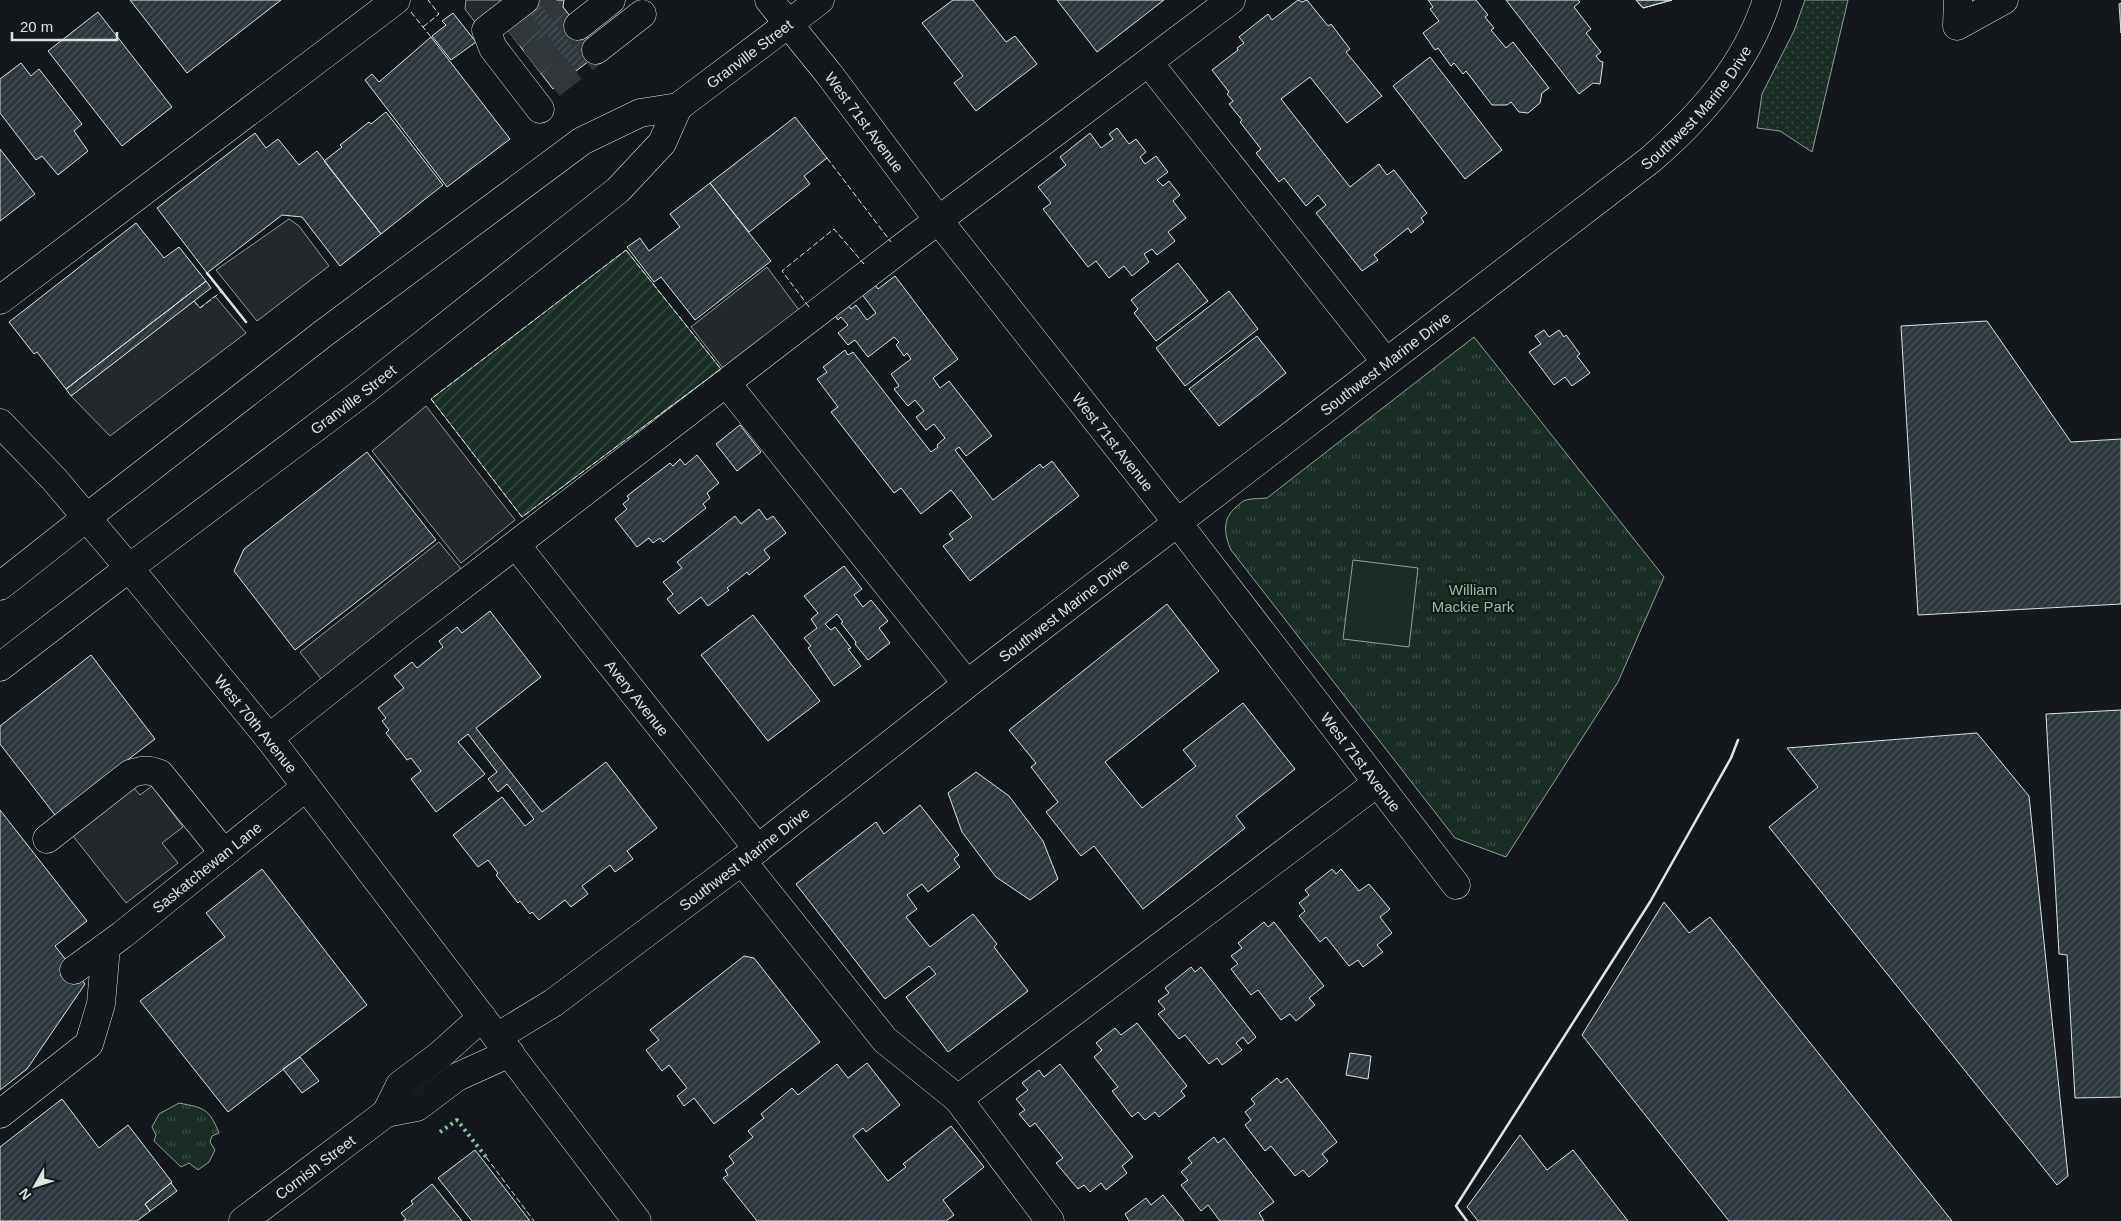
<svg xmlns="http://www.w3.org/2000/svg" width="2121" height="1221" font-family="Helvetica,sans-serif">
	<style>
		.grass { fill: url(#grass-dots); stroke: #939e99 }
		.park { fill: url(#park-tufts); stroke: #939e99 }
		.garden { fill: url(#garden-furrows); stroke: #939e99 }
		.pitch { fill: #1a2d24; stroke: #939e99 }
		.parking { fill: #24282b; stroke: #939e99 }
		.building { fill: url(#building-hatch); stroke: #d8e6dc }
		.lines { fill: none; stroke-linecap: round; stroke-linejoin: round }
		.minor-tunnel { stroke: #313739; stroke-width: 28; stroke-dasharray: 28 14; stroke-linecap: butt }
		.minor-casing { stroke: #d8e6dc; stroke-width: 29 }
		.major-casing { stroke: #d8e6dc; stroke-width: 29 }
		.highway-casing { stroke: #d8e6dc; stroke-width: 29 }
		.minor { stroke: #14181c; stroke-width: 28 }
		.major { stroke: #14181c; stroke-width: 28 }
		.highway { stroke: #14181c; stroke-width: 28 }
		.hedge { stroke: #8ac095; stroke-width: 4; stroke-dasharray: 2.5 4; stroke-linecap: butt }
		.fence { stroke: #d8e6dc; stroke-width: 1; stroke-dasharray: 6 2.5; stroke-linecap: butt }
		.wall { stroke: #d8e6dc; stroke-width: 2.5 }
		.labels { text-anchor: middle; dominant-baseline: central; stroke-width: 4; stroke-linejoin: round; paint-order: stroke }
		.street-label { font-size: 15px; fill: #d8e6dc; stroke: #14181c }
		.park-label { font-size: 15px; fill: #8ac095; stroke: #14181c }
	</style>
	<defs>
		<pattern id="grass-dots" width="8" height="8" patternUnits="userSpaceOnUse" patternTransform="scale(1.25)"><rect width="8" height="8" fill="#1a2d24"/><path d="M2 2h.1M6 6h.1" fill="none" stroke="#3b4b43" stroke-width="1.8" stroke-linecap="round"/></pattern>
		<pattern id="park-tufts" width="24" height="20" patternUnits="userSpaceOnUse" patternTransform="scale(1.25)"><rect width="24" height="20" fill="#1a2d24"/><path d="M3 7l-1-3M5 7V3M7 7l1-3M15 17l-1-3M17 17v-4M19 17l1-3" fill="none" stroke="#3b4b43"/></pattern>
		<pattern id="garden-furrows" width="10" height="10" patternUnits="userSpaceOnUse" patternTransform="scale(1.25)"><rect width="10" height="10" fill="#1a2d24"/><path d="M-1 1l2-2M0 10L10 0M9 11l2-2" fill="none" stroke="#3b4b43"/></pattern>
		<pattern id="building-hatch" width="6" height="6" patternUnits="userSpaceOnUse" patternTransform="scale(1.25)"><rect width="6" height="6" fill="#2c363c"/><path d="M-1 1l2-2M0 6l6-6M5 7l2-2" fill="none" stroke="#4a5358"/></pattern>
	</defs>
	<rect width="100%" height="100%" fill="#14181c"/>
	<path class="grass" d="M 1805,0 L 1848,0 L 1812,152 L 1780,131 L 1757,128 L 1762,94 L 1794,31 Z"/>
	<path class="park" d="M 1474,337 L 1664,577 L 1618,682 L 1506,857 L 1455,838 L 1231,550 C 1224,534 1222,519 1236,507 C 1240,504 1242,501 1246,500 C 1253,498 1260,499 1267,498 Z
		M 179,1103 C 204,1108 209,1108 219,1133 L 212,1136 L 210,1142 L 215,1150 L 209,1162 L 198,1170 L 189,1163 L 181,1167 L 154,1141 L 156,1135 L 152,1127 L 159,1114 Z"/>
	<path class="garden" d="M 626,250 L 721,369 L 522,517 L 431,399 Z"/>
	<path class="pitch" d="M 1353,560 L 1418,568 L 1409,647 L 1343,639 Z"/>
	<path class="parking" d="M 466,0 L 511,0 L 478,26 L 465,9 Z
		M 289,219 L 299,226 L 329,266 L 257,321 L 216,270 Z
		M 767,267 L 802,314 L 726,372 L 691,327 Z
		M 215,296 L 246,333 L 110,436 L 71,396 L 194,301 L 200,308 Z
		M 426,406 L 515,520 L 461,563 L 372,451 Z
		M 439,542 L 462,570 L 322,680 L 300,652 Z
		M 152,786 L 183,827 L 162,843 L 178,863 L 126,903 L 73,836 L 134,788 L 140,795 Z"/>
	<path class="building" d="M 130,0 L 281,0 L 187,73 Z
		M 533,0 L 564,0 L 563,7 L 599,53 L 553,89 L 506,28 Z
		M 953,0 L 973,0 L 1006,42 L 1015,36 L 1037,64 L 976,111 L 954,83 L 963,76 L 922,23 Z
		M 1057,0 L 1164,0 L 1097,52 Z
		M 1298,0 L 1302,2 L 1307,0 L 1328,26 L 1331,24 L 1350,49 L 1346,52 L 1382,96 L 1347,123 L 1310,77 L 1281,99 L 1350,187 L 1379,164 L 1387,175 L 1394,170 L 1427,213 L 1421,218 L 1424,222 L 1411,233 L 1408,228 L 1374,255 L 1378,260 L 1362,271 L 1316,213 L 1326,205 L 1318,195 L 1306,206 L 1284,178 L 1279,182 L 1256,153 L 1261,149 L 1240,122 L 1242,120 L 1229,104 L 1233,101 L 1227,94 L 1229,92 L 1212,70 L 1238,50 L 1237,48 L 1244,43 L 1239,37 L 1268,14 L 1272,20 Z
		M 1428,0 L 1476,0 L 1488,15 L 1485,17 L 1494,28 L 1491,30 L 1506,48 L 1513,42 L 1549,88 L 1542,93 L 1540,103 L 1528,113 L 1519,112 L 1511,102 L 1507,105 L 1492,105 L 1466,71 L 1463,74 L 1454,63 L 1451,66 L 1438,48 L 1435,50 L 1423,33 L 1439,21 L 1430,9 L 1433,7 Z
		M 1506,0 L 1578,0 L 1580,2 L 1574,7 L 1591,29 L 1586,33 L 1601,52 L 1596,56 L 1600,61 L 1603,62 L 1600,84 L 1593,83 L 1579,94 Z
		M 1636,0 L 1672,0 L 1643,8 Z
		M 1636,0 L 1672,0 L 1643,8 Z
		M 2121,3 L 2121,33 L 2119,4 Z
		M 98,12 L 172,107 L 122,146 L 48,51 Z
		M 453,13 L 476,42 L 451,60 L 432,36 L 446,25 L 442,21 Z
		M 431,37 L 510,139 L 447,187 L 365,80 L 372,74 L 379,82 Z
		M 1430,57 L 1502,150 L 1465,179 L 1393,86 Z
		M 21,63 L 31,76 L 39,69 L 82,124 L 74,131 L 88,151 L 58,175 L 42,156 L 36,160 L 0,113 L 0,79 Z
		M 386,112 L 443,185 L 381,234 L 324,161 L 342,147 L 340,145 L 369,122 L 371,124 Z
		M 795,117 L 827,158 L 804,176 L 810,184 L 749,232 L 710,183 Z
		M 1117,128 L 1129,144 L 1136,139 L 1146,152 L 1140,157 L 1145,164 L 1156,156 L 1168,172 L 1157,180 L 1163,186 L 1169,181 L 1180,195 L 1173,201 L 1186,218 L 1168,232 L 1175,241 L 1157,255 L 1152,249 L 1144,254 L 1149,262 L 1132,276 L 1124,266 L 1109,278 L 1096,261 L 1088,267 L 1043,209 L 1051,203 L 1038,187 L 1066,165 L 1060,157 L 1090,133 L 1101,148 L 1113,139 L 1109,134 Z
		M 255,133 L 266,148 L 278,139 L 299,165 L 317,151 L 381,234 L 340,266 L 302,217 L 282,215 L 207,273 L 157,208 Z
		M 0,149 L 35,194 L 0,221 Z
		M 710,183 L 771,261 L 695,320 L 661,277 L 654,282 L 627,247 L 640,238 L 649,251 L 680,227 L 670,214 Z
		M 136,223 L 164,258 L 179,247 L 206,281 L 66,389 L 37,352 L 34,354 L 9,322 Z
		M 1178,263 L 1208,301 L 1156,341 L 1134,313 L 1138,309 L 1131,300 Z
		M 895,276 L 958,359 L 933,378 L 940,388 L 949,381 L 992,436 L 966,456 L 959,447 L 955,450 L 993,500 L 1040,464 L 1043,468 L 1052,461 L 1079,496 L 970,581 L 943,546 L 953,539 L 949,534 L 972,517 L 951,490 L 921,514 L 901,488 L 894,493 L 831,412 L 838,407 L 817,379 L 827,372 L 823,367 L 845,350 L 848,355 L 853,352 L 931,452 L 938,447 L 937,445 L 945,438 L 934,424 L 926,430 L 916,417 L 924,411 L 915,400 L 908,406 L 894,389 L 899,386 L 891,374 L 911,359 L 907,353 L 904,356 L 896,345 L 899,342 L 894,337 L 868,357 L 855,340 L 848,345 L 838,333 L 848,325 L 841,317 L 838,320 L 834,314 L 847,304 L 851,309 L 856,305 L 867,320 L 876,313 L 861,293 L 874,283 L 878,289 Z
		M 206,281 L 211,288 L 71,396 L 66,389 Z
		M 1229,291 L 1258,329 L 1185,386 L 1156,348 Z
		M 1987,321 L 2071,442 L 2121,439 L 2121,604 L 1918,615 L 1901,326 Z
		M 1544,330 L 1549,337 L 1559,330 L 1564,337 L 1566,335 L 1580,354 L 1577,356 L 1590,373 L 1572,386 L 1565,377 L 1554,385 L 1529,352 L 1541,344 L 1535,336 Z
		M 1257,336 L 1286,373 L 1219,426 L 1189,389 Z
		M 740,425 L 761,452 L 737,471 L 716,444 Z
		M 367,452 L 436,540 L 295,650 L 234,571 L 244,549 Z
		M 697,455 L 719,483 L 707,493 L 710,498 L 703,504 L 706,508 L 663,542 L 660,538 L 653,543 L 649,538 L 637,547 L 615,519 L 627,509 L 623,504 L 629,499 L 627,496 L 670,463 L 673,466 L 680,459 L 685,465 Z
		M 759,509 L 767,520 L 773,516 L 786,533 L 764,550 L 770,558 L 749,575 L 747,572 L 727,588 L 729,590 L 708,606 L 701,597 L 679,614 L 667,599 L 673,594 L 663,582 L 682,568 L 677,562 L 735,516 L 741,524 Z
		M 844,566 L 862,589 L 854,595 L 863,607 L 871,600 L 888,621 L 879,628 L 890,643 L 868,660 L 855,644 L 856,642 L 841,623 L 843,622 L 837,614 L 825,624 L 831,630 L 835,627 L 851,648 L 848,649 L 861,666 L 834,686 L 808,648 L 811,646 L 804,638 L 817,628 L 811,619 L 818,613 L 804,596 Z
		M 1167,604 L 1219,671 L 1105,762 L 1142,808 L 1196,766 L 1183,750 L 1243,703 L 1295,769 L 1236,816 L 1245,828 L 1143,909 L 1094,846 L 1081,856 L 1046,812 L 1058,802 L 1031,767 L 1036,763 L 1009,730 Z
		M 490,611 L 541,677 L 476,728 L 542,812 L 606,762 L 657,828 L 627,851 L 633,859 L 615,872 L 610,865 L 582,886 L 588,894 L 571,907 L 565,900 L 539,920 L 532,912 L 530,914 L 520,901 L 518,903 L 496,875 L 498,873 L 488,860 L 478,867 L 453,835 L 502,797 L 525,826 L 534,819 L 507,784 L 498,792 L 488,779 L 497,772 L 468,734 L 458,742 L 485,774 L 436,812 L 411,779 L 421,771 L 411,758 L 407,760 L 386,733 L 389,730 L 382,721 L 386,718 L 378,708 L 404,688 L 394,676 L 412,662 L 417,668 L 443,647 L 439,641 L 457,627 L 462,633 Z
		M 753,615 L 820,701 L 768,741 L 701,655 Z
		M 91,655 L 155,739 L 55,815 L 0,744 L 0,726 Z
		M 2121,710 L 2121,1097 L 2075,1098 L 2067,955 L 2059,954 L 2046,714 Z
		M 1977,733 L 2029,796 L 2068,1176 L 2057,1185 L 1769,827 L 1818,787 L 1787,748 Z
		M 976,772 L 1009,796 L 1043,841 L 1058,879 L 1030,900 L 996,877 L 962,832 L 948,793 Z
		M 920,805 L 959,855 L 954,859 L 960,867 L 928,892 L 922,884 L 907,895 L 917,909 L 906,917 L 930,947 L 973,914 L 997,944 L 994,947 L 1028,991 L 948,1052 L 906,997 L 936,974 L 929,966 L 885,999 L 796,884 L 876,822 L 884,834 Z
		M 0,810 L 87,921 L 55,946 L 85,984 L 27,1069 L 0,1090 Z
		M 262,869 L 367,1005 L 228,1112 L 140,1001 L 225,937 L 206,913 Z
		M 1332,869 L 1336,874 L 1341,869 L 1359,891 L 1369,884 L 1390,909 L 1380,917 L 1392,933 L 1377,945 L 1383,952 L 1363,967 L 1358,960 L 1349,966 L 1326,937 L 1320,942 L 1299,916 L 1305,911 L 1299,903 L 1309,895 L 1305,890 Z
		M 1664,902 L 1689,933 L 1710,917 L 1952,1221 L 1729,1221 L 1582,1035 Z
		M 1264,922 L 1268,927 L 1274,922 L 1324,986 L 1309,998 L 1315,1005 L 1296,1021 L 1290,1014 L 1281,1020 L 1258,990 L 1251,995 L 1231,969 L 1238,964 L 1231,956 L 1242,948 L 1238,943 Z
		M 744,956 L 754,958 L 820,1042 L 714,1124 L 694,1098 L 684,1106 L 677,1096 L 687,1088 L 669,1065 L 662,1071 L 646,1050 L 659,1040 L 650,1030 Z
		M 1191,967 L 1195,972 L 1201,967 L 1256,1037 L 1248,1044 L 1243,1037 L 1236,1043 L 1242,1050 L 1222,1065 L 1217,1058 L 1209,1064 L 1185,1035 L 1179,1039 L 1158,1014 L 1165,1009 L 1158,1001 L 1169,993 L 1165,988 Z
		M 1137,1023 L 1187,1086 L 1181,1091 L 1185,1096 L 1159,1117 L 1155,1112 L 1145,1120 L 1138,1112 L 1132,1117 L 1112,1091 L 1118,1087 L 1094,1057 L 1102,1050 L 1096,1043 L 1115,1028 L 1121,1035 Z
		M 1350,1053 L 1371,1056 L 1368,1079 L 1346,1075 Z
		M 300,1057 L 319,1081 L 302,1093 L 283,1069 Z
		M 867,1063 L 900,1105 L 866,1132 L 863,1128 L 853,1136 L 888,1181 L 906,1167 L 903,1164 L 951,1126 L 984,1167 L 943,1200 L 954,1215 L 946,1221 L 757,1221 L 723,1178 L 728,1175 L 725,1170 L 734,1163 L 729,1156 L 753,1137 L 748,1131 L 764,1118 L 761,1114 L 792,1088 L 798,1095 L 837,1064 L 848,1078 Z
		M 1060,1064 L 1133,1157 L 1122,1166 L 1127,1173 L 1106,1190 L 1101,1183 L 1090,1192 L 1084,1185 L 1078,1189 L 1056,1163 L 1063,1158 L 1035,1123 L 1030,1127 L 1019,1114 L 1025,1110 L 1016,1099 L 1028,1090 L 1022,1083 L 1039,1070 L 1044,1077 Z
		M 1277,1078 L 1281,1083 L 1287,1078 L 1337,1142 L 1322,1154 L 1328,1161 L 1309,1177 L 1303,1170 L 1295,1176 L 1271,1146 L 1265,1151 L 1245,1125 L 1251,1120 L 1245,1112 L 1255,1104 L 1251,1099 Z
		M 62,1099 L 99,1148 L 128,1125 L 172,1182 L 145,1204 L 150,1211 L 137,1221 L 0,1221 L 0,1147 Z
		M 1520,1135 L 1547,1170 L 1573,1150 L 1628,1221 L 1478,1221 L 1467,1207 Z
		M 1214,1137 L 1218,1143 L 1224,1138 L 1274,1202 L 1259,1213 L 1264,1221 L 1220,1221 L 1208,1205 L 1201,1211 L 1181,1185 L 1188,1180 L 1181,1172 L 1192,1163 L 1188,1158 Z
		M 475,1150 L 530,1221 L 472,1221 L 438,1178 Z
		M 171,1183 L 177,1191 L 150,1211 L 145,1204 Z
		M 432,1184 L 462,1221 L 403,1221 L 406,1219 L 401,1213 L 413,1204 L 411,1201 Z
		M 1163,1195 L 1184,1221 L 1129,1221 L 1125,1214 L 1146,1198 L 1151,1205 Z"/>
	<g class="lines">
		<path class="minor-tunnel" d="M 511,35 L 556,0
			M 532,62 L 578,26
			M 551,85 L 596,50"/>
		<g class="minor-casing">
			<g id="minor">
				<path d="M 525,0 L 486,30 L 493,48 L 540,109"/>
				<path id="s1" d="M 769,0 L 829,74 L 939,221 L 1177,522 L 1456,885"/>
				<path d="M 1958,0 L 1957,26 L 2004,0"/>
				<path d="M 578,26 L 611,0"/>
				<path d="M 596,50 L 642,14"/>
				<path d="M 1149,63 L 1386,362"/>
				<path d="M 0,300 L 396,0"/>
				<path d="M 727,384 L 967,684"/>
				<path id="s2" d="M 516,545 L 758,849"/>
				<path d="M 269,738 L 407,628 L 908,243 L 1231,0"/>
				<path d="M 47,839 L 130,774 C 141,770 148,769 160,774 L 224,853"/>
				<path d="M 742,861 L 885,1040 L 958,1099 L 1050,1221"/>
				<path id="s3" d="M 74,970 L 122,935 L 306,787"/>
				<path id="s4" d="M 497,1037 L 553,1003 L 742,861 L 967,684 L 1650,160 C 1701,116 1746,65 1767,0"/>
				<path d="M 958,1099 L 1377,783"/>
				<path d="M 386,1113 L 400,1085 L 440,1055 L 482,1017"/>
				<path d="M 0,1114 L 89,1044 L 101,1004 L 106,947"/>
				<path id="s5" d="M 243,1221 L 386,1113 L 417,1107 L 457,1077 L 510,1053"/>
			</g>
		</g>
		<g class="major-casing">
			<g id="major">
				<path id="s6" d="M 86,518 L 324,333 L 582,141 L 640,113 L 678,107 L 820,0"/>
				<path id="s7" d="M 637,1221 L 269,738 L 129,568 L 359,395 L 618,190 L 662,143 L 678,107"/>
			</g>
		</g>
		<g class="highway-casing">
			<path id="highway" d="M 0,423 L 54,479 L 129,568 L 0,667
				M 0,586 L 86,518"/>
		</g>
		<use href="#minor" class="minor"/>
		<use href="#major" class="major"/>
		<use href="#highway" class="highway"/>
		<path class="hedge" d="M 440,1132 L 457,1120 L 486,1157"/>
		<path class="fence" d="M 411,12 L 431,37
			M 423,27 L 439,14 L 428,0
			M 827,158 L 891,242
			M 626,250 L 721,369 L 522,517 L 431,399 Z
			M 194,301 L 200,308 L 221,292 L 207,273
			M 809,307 L 782,271 L 834,229 L 864,264
			M 486,1157 L 534,1221"/>
		<path class="wall" d="M 207,273 L 246,322
			M 1467,1221 L 1456,1206 L 1650,902 L 1731,758 L 1738,740"/>
	</g>
	<g class="labels">
		<g class="street-label">
			<text stroke="none"><textPath href="#s6" startOffset="815">Granville Street</textPath></text>
			<text stroke="none"><textPath href="#s4" startOffset="1519">Southwest Marine Drive</textPath></text>
			<text stroke="none"><textPath href="#s1" startOffset="155">West 71st Avenue</textPath></text>
			<text stroke="none"><textPath href="#s4" startOffset="1115">Southwest Marine Drive</textPath></text>
			<text stroke="none"><textPath href="#s7" startOffset="1108">Granville Street</textPath></text>
			<text stroke="none"><textPath href="#s1" startOffset="560">West 71st Avenue</textPath></text>
			<text stroke="none"><textPath href="#s4" startOffset="710">Southwest Marine Drive</textPath></text>
			<text stroke="none"><textPath href="#s2" startOffset="195">Avery Avenue</textPath></text>
			<text transform="translate(256 724) rotate(51)">West 70th Avenue</text>
			<text stroke="none"><textPath href="#s1" startOffset="965">West 71st Avenue</textPath></text>
			<text stroke="none"><textPath href="#s4" startOffset="305">Southwest Marine Drive</textPath></text>
			<text stroke="none"><textPath href="#s3" startOffset="168">Saskatchewan Lane</textPath></text>
			<text stroke="none"><textPath href="#s5" startOffset="90">Cornish Street</textPath></text>
		</g>
		<g class="park-label">
			<text x="1473" y="589">William<tspan x="1473" dy="17">Mackie Park</tspan></text>
		</g>
	</g>
	<g transform="translate(35 1186) rotate(231)" stroke="#14181c" stroke-width="4" paint-order="stroke">
	<path d="M0-4L9 19L0 12L-9 19Z" fill="#d8e6dc"/>
	<text y="-8" font-size="14" font-weight="bold" text-anchor="middle" fill="#d8e6dc">N</text>
	</g>
	<path d="M12 32v8h105v-8" fill="none" stroke="#d8e6dc" stroke-width="2.5"/>
	<text x="20" y="32" font-size="15" fill="#d8e6dc" stroke="#14181c" stroke-width="4" paint-order="stroke">20 m</text>
</svg>
